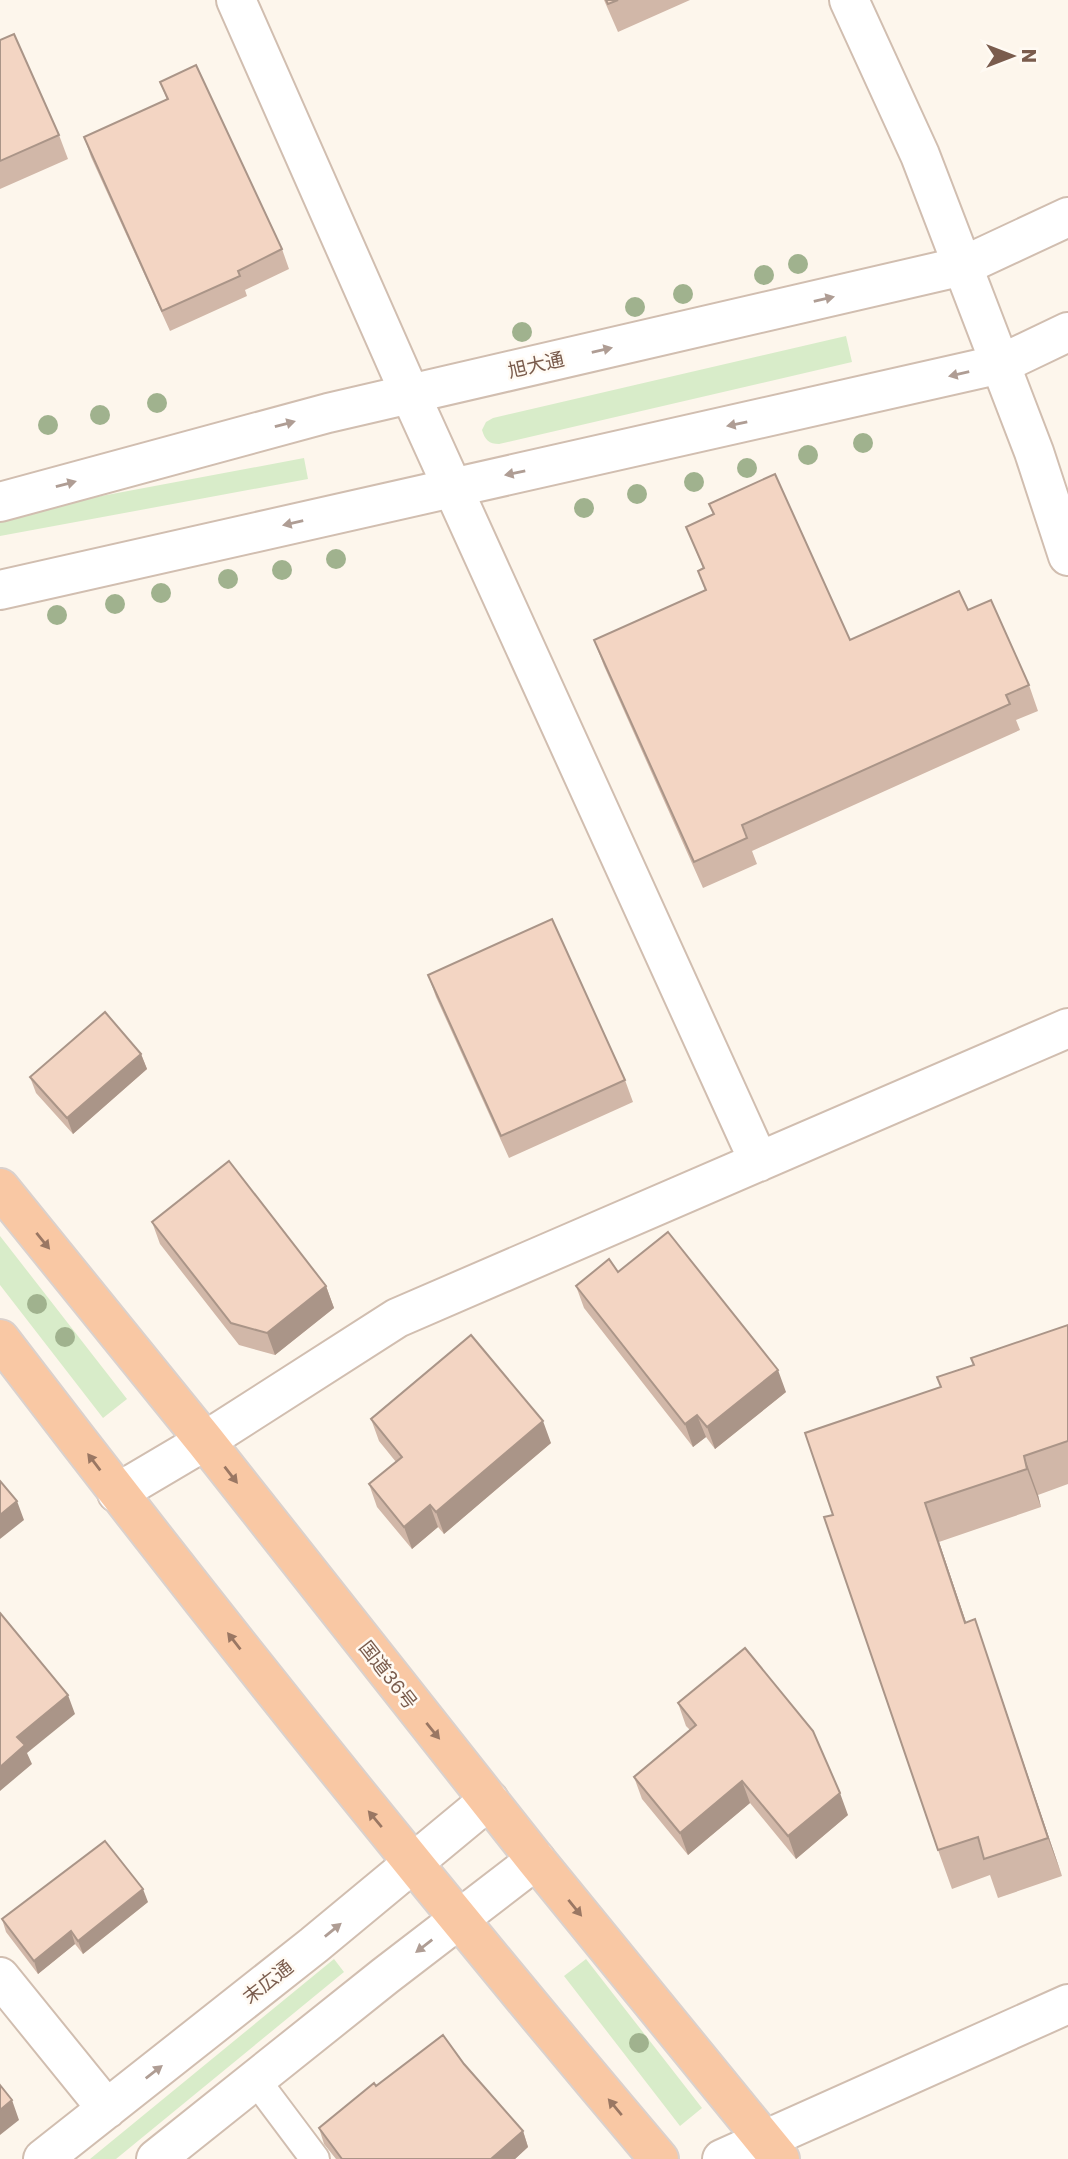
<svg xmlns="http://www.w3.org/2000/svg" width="1068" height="2159" font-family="Poppins,'Noto Sans JP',sans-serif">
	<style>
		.green { fill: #d8ecc9 }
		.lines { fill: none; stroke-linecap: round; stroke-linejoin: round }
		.service-casing { stroke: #d1beb0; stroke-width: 32 }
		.minor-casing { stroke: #d1beb0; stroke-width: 42 }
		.tertiary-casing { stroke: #d1beb0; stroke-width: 42 }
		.trunk-casing { stroke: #dad1cd; stroke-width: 42 }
		.service { stroke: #fff; stroke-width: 28 }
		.minor { stroke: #fff; stroke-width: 38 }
		.tertiary { stroke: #fff; stroke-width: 38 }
		.trunk { stroke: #f9c8a4; stroke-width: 38 }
		.tree { fill: #a0b28e }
		.wall { fill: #d1b7a8 }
		.shaded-wall { fill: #aa9588 }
		.building { fill: #f3d5c3; stroke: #aa9588; stroke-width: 2 }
		.oneway { fill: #af9d94 }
		.oneway2 { fill: #9a7763 }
		.labels { text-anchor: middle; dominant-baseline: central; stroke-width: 5; stroke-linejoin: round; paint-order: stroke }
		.street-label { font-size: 19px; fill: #7a5c4d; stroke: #fffaf3 }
	</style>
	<rect width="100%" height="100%" fill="#fdf6ec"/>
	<path class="green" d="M 846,336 L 852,362 L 499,444 C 489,444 485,440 482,430 L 486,422 L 493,418 Z
		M 304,458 L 308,479 L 0,536 L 0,515 Z
		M 0,1236 L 127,1399 L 103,1418 L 0,1285 Z
		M 334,1959 L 344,1972 L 116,2159 L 90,2159 Z
		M 586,1959 L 702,2108 L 680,2126 L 564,1976 Z"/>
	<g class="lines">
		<g class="service-casing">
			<path id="service" d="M 255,2079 L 315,2159"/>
		</g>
		<g class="minor-casing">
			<path id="minor" d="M 236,0 L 410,394 L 759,1162
				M 849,0 L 920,155 L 1034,452 L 1068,556
				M 117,1493 L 205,1441 L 397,1318 L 1068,1028
				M 0,1977 L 107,2109
				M 43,2159 L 314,1945 L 489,1800
				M 156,2159 L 385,1976 L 536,1860
				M 722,2159 L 1068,2004"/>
		</g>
		<g class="tertiary-casing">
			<path id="tertiary" d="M 0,502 L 328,413 L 963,266 L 1068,217
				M 0,590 L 1001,364 L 1068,332"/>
		</g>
		<g class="trunk-casing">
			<path id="trunk" d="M 0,1188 L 205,1441 L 536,1860 L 780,2159
				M 0,1339 C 213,1618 432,1891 659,2159"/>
		</g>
		<use href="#service" class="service"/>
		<use href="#minor" class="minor"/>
		<use href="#tertiary" class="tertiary"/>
		<use href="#trunk" class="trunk"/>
	</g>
	<g class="tree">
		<circle cx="798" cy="264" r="10"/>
		<circle cx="764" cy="275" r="10"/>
		<circle cx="683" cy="294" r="10"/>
		<circle cx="635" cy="307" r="10"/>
		<circle cx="522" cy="332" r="10"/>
		<circle cx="157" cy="403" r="10"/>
		<circle cx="100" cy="415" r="10"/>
		<circle cx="48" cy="425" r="10"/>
		<circle cx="863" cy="443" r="10"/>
		<circle cx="808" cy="455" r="10"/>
		<circle cx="747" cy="468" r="10"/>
		<circle cx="694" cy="482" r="10"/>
		<circle cx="637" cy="494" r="10"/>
		<circle cx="584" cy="508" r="10"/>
		<circle cx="336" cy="559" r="10"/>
		<circle cx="282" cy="570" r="10"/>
		<circle cx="228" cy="579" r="10"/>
		<circle cx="161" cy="593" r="10"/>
		<circle cx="115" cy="604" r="10"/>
		<circle cx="57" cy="615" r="10"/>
		<circle cx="37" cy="1304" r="10"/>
		<circle cx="65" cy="1337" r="10"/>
		<circle cx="639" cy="2043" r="10"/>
	</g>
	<path class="wall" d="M 604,0 L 690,0 L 618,32 Z
		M 0,40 L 59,135 L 68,159 L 0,189 Z
		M 160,82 L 282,249 L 289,269 L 245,290 L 247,296 L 170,331 L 91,157 L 84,137 L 167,100 Z
		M 709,504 L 850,640 L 968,610 L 1029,685 L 1038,711 L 1016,720 L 1020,730 L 752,851 L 757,864 L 703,888 L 604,666 L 594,640 L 705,590 L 698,571 L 703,568 L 686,527 L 713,514 Z
		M 428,975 L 625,1080 L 633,1102 L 509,1158 L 436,997 Z
		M 141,1054 L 147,1069 L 73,1134 L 36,1093 L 30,1077 Z
		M 152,1222 L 326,1286 L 334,1308 L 275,1355 L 239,1345 L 160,1244 Z
		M 618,1272 L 786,1392 L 715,1449 L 706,1437 L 693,1447 L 584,1308 L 576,1286 Z
		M 1068,1325 L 1068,1484 L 1038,1495 L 1041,1507 L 939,1542 L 966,1622 L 988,1658 L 1062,1876 L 998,1898 L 990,1875 L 952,1889 L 938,1850 L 833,1515 L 941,1387 Z
		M 371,1419 L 551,1443 L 444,1534 L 438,1527 L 412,1549 L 377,1507 L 369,1484 L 396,1462 L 379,1441 Z
		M 678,1703 L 848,1815 L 796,1859 L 750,1803 L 688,1855 L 642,1799 L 634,1777 L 690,1730 L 686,1726 Z
		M 148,1902 L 83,1954 L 75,1944 L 38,1974 L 6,1932 L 2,1919 Z
		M 464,2064 L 523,2131 L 528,2147 L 515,2159 L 336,2159 L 324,2144 L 319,2128 L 376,2086 Z"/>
	<path class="shaded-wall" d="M 141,1054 L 147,1069 L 73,1134 L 67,1118 Z
		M 326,1286 L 334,1308 L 275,1355 L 267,1333 Z
		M 778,1370 L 786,1392 L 715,1449 L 707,1427 Z
		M 697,1415 L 706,1437 L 693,1447 L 685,1424 Z
		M 543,1421 L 551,1443 L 444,1534 L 436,1512 Z
		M 1024,1456 L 1038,1495 L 1041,1507 L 1027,1469 Z
		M 17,1501 L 24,1520 L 0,1539 L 0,1515 Z
		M 925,1503 L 939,1542 L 979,1661 L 965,1623 Z
		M 430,1505 L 438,1527 L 412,1549 L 404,1527 Z
		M 975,1619 L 988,1658 L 1062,1876 L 1048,1838 Z
		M 68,1695 L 75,1714 L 27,1753 L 32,1764 L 0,1791 L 0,1767 L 17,1737 Z
		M 742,1781 L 750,1803 L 688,1855 L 680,1833 Z
		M 840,1793 L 848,1815 L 796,1859 L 788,1836 Z
		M 143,1889 L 148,1902 L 83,1954 L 78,1941 Z
		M 71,1931 L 75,1944 L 38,1974 L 34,1961 Z
		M 12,2100 L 19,2120 L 0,2135 L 0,2110 Z
		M 523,2131 L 528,2147 L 515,2159 L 491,2159 Z"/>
	<path class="building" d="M 606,0 L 618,0 L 608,4 Z
		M 14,34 L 59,135 L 0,161 L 0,40 Z
		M 196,65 L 282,249 L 238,271 L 240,276 L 162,311 L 84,137 L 168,99 L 160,82 Z
		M 775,474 L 850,640 L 959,591 L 968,610 L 991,600 L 1029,685 L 1006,695 L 1010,704 L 742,825 L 747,838 L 694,862 L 594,640 L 706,590 L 698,571 L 704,568 L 686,527 L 714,514 L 709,504 Z
		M 552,919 L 625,1080 L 501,1136 L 428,975 Z
		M 105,1012 L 141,1054 L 67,1118 L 30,1077 Z
		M 229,1161 L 326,1286 L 267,1333 L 231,1323 L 152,1222 Z
		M 668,1232 L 778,1370 L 707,1427 L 697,1415 L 685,1424 L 576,1286 L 609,1259 L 618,1272 Z
		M 1068,1325 L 1068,1441 L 1024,1456 L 1027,1469 L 925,1503 L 965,1623 L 975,1619 L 1048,1838 L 984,1859 L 978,1837 L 938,1850 L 824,1517 L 833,1515 L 805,1433 L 941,1387 L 937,1377 L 974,1365 L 971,1358 Z
		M 471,1335 L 543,1421 L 436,1512 L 430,1505 L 404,1527 L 369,1484 L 402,1457 L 371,1419 Z
		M 0,1481 L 17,1501 L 0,1515 Z
		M 0,1613 L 68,1695 L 17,1737 L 25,1745 L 0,1767 Z
		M 745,1648 L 813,1731 L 840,1793 L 788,1836 L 742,1781 L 680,1833 L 634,1777 L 696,1725 L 678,1703 Z
		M 105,1841 L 143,1889 L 78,1941 L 71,1931 L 34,1961 L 2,1919 Z
		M 443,2035 L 464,2064 L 523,2131 L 491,2159 L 342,2159 L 319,2128 L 374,2083 L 376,2086 Z
		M 0,2085 L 12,2100 L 0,2110 Z"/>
	<defs><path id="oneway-solid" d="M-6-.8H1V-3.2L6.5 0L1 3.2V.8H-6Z" transform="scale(1.75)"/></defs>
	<g class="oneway">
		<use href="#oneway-solid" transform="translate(824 299) rotate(-13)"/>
		<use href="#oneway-solid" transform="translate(602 350) rotate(-13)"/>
		<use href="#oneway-solid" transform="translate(959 374) rotate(167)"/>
		<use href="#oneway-solid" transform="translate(285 424) rotate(-15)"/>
		<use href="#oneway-solid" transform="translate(737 424) rotate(168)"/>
		<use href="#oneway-solid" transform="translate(515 473) rotate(168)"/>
		<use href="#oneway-solid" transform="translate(66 484) rotate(-15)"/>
		<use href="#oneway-solid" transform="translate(293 523) rotate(167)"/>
		<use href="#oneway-solid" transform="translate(333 1930) rotate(-39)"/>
		<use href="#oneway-solid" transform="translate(424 1946) rotate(142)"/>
		<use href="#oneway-solid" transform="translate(154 2072) rotate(-38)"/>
	</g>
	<g class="oneway2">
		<use href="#oneway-solid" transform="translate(43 1241) rotate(51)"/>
		<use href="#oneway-solid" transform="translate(94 1462) rotate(-127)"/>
		<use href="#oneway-solid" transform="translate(231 1475) rotate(52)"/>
		<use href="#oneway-solid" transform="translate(234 1641) rotate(-128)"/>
		<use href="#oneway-solid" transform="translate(433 1731) rotate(51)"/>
		<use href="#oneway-solid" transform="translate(375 1819) rotate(-130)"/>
		<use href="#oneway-solid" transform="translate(575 1908) rotate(51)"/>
		<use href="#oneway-solid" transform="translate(615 2107) rotate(-130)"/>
	</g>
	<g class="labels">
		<g class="street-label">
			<text transform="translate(536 365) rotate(-13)">旭大通</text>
			<text transform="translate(388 1675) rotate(52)">国道36号</text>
			<text transform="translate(268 1982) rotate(-38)">末広通</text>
		</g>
	</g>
	<g transform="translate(1012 56) rotate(90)" stroke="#fffaf3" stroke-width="5" paint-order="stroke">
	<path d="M0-5L12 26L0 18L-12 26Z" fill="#7a5c4d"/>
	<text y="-10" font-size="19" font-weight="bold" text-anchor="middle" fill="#7a5c4d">N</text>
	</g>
</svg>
